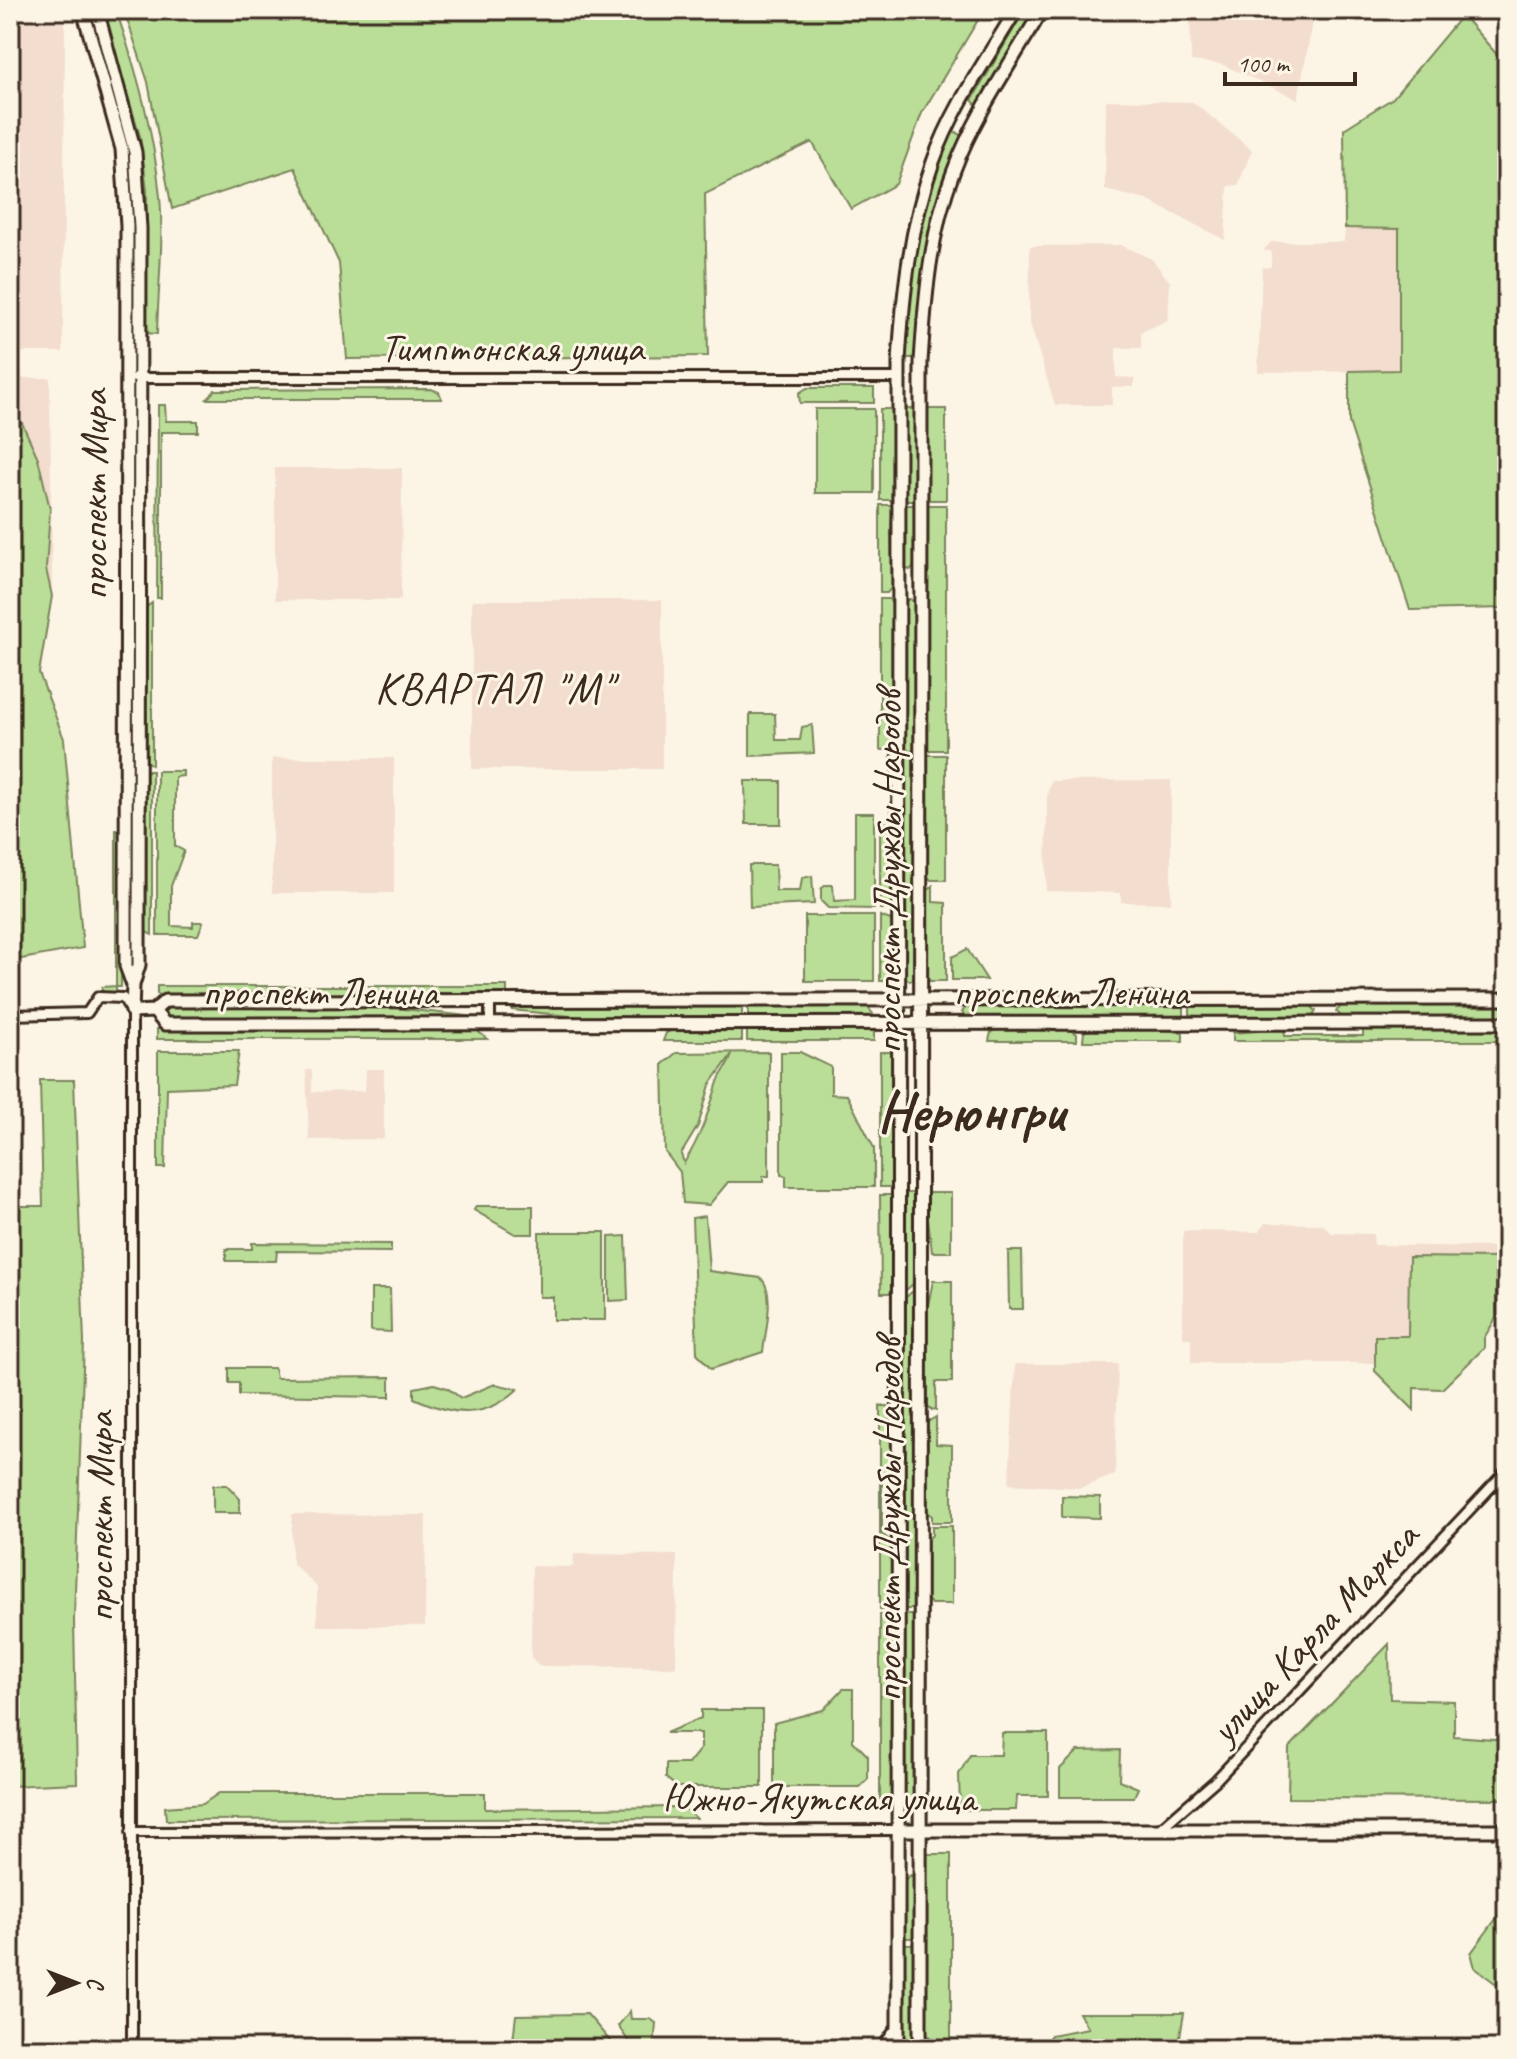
<svg xmlns="http://www.w3.org/2000/svg" width="1517" height="2059" font-family="Caveat,sans-serif">
	<style>
		.built { fill: #f3ddcf }
		.green { fill: #bade98; stroke: #7a845b; stroke-width: 2; fill-rule: evenodd }
		.lines { fill: none; stroke-linecap: round; stroke-linejoin: round }
		.minor-casing { stroke: #3b2a1e; stroke-width: 14 }
		.tertiary-casing { stroke: #3b2a1e; stroke-width: 17 }
		.minor { stroke: #fcf5e5; stroke-width: 8 }
		.tertiary { stroke: #fcf5e5; stroke-width: 11 }
		.labels { text-anchor: middle; dominant-baseline: central; stroke-width: 6; stroke-linejoin: round; paint-order: stroke }
		.street-label { font-size: 40px; fill: #3b2a1e; stroke: #fcf5e5 }
		.quarter-label { font-size: 44px; letter-spacing: 2px; fill: #3b2a1e; stroke: #fcf5e5 }
		.town-label { font-size: 56px; font-weight: bold; fill: #3b2a1e; stroke: #fcf5e5 }
	</style>
	<rect width="100%" height="100%" fill="#fcf5e5"/>
	<filter id="ink" filterUnits="userSpaceOnUse"><feTurbulence type="fractalNoise" baseFrequency=".0125" numOctaves="2"/><feDisplacementMap in="SourceGraphic" scale="16" xChannelSelector="R" yChannelSelector="G"/><feConvolveMatrix kernelMatrix="1 2 1 2 8 2 1 2 1" color-interpolation-filters="sRGB"/></filter>
	<g filter="url(#ink)">
		<path class="built" d="M 1190,10 L 1315,10 L 1298,99 L 1221,64 L 1191,61 Z
			M 10,22 L 65,22 L 63,352 L 10,352 Z
			M 1106,100 L 1193,102 L 1252,150 L 1238,185 L 1228,186 L 1225,240 L 1147,200 L 1105,190 Z
			M 1345,228 L 1399,228 L 1399,371 L 1258,372 L 1262,268 L 1271,267 L 1271,251 L 1263,251 L 1271,242 L 1344,242 Z
			M 1121,245 L 1152,259 L 1170,282 L 1168,320 L 1141,332 L 1141,348 L 1116,348 L 1116,377 L 1134,378 L 1134,387 L 1112,387 L 1112,405 L 1055,405 L 1029,320 L 1030,246 Z
			M 10,378 L 50,378 L 52,596 L 10,596 Z
			M 275,468 L 402,468 L 401,600 L 275,600 Z
			M 472,600 L 662,600 L 662,769 L 472,769 Z
			M 272,758 L 394,758 L 394,893 L 272,893 Z
			M 1171,780 L 1171,903 L 1121,902 L 1121,893 L 1046,891 L 1047,796 L 1051,781 Z
			M 366,1069 L 384,1069 L 384,1139 L 309,1140 L 306,1070 L 312,1070 L 312,1092 L 365,1091 Z
			M 1265,1223 L 1322,1224 L 1332,1233 L 1373,1234 L 1374,1245 L 1494,1247 L 1493,1329 L 1424,1371 L 1375,1371 L 1374,1363 L 1191,1363 L 1191,1338 L 1183,1338 L 1183,1231 L 1259,1232 Z
			M 1015,1364 L 1118,1364 L 1115,1475 L 1080,1488 L 1009,1484 Z
			M 292,1514 L 426,1515 L 425,1626 L 317,1626 L 317,1587 L 292,1563 Z
			M 574,1554 L 677,1555 L 676,1667 L 539,1666 L 531,1657 L 532,1566 L 573,1567 Z"/>
		<path class="green" d="M 102,10 L 116,10 C 137,72 154,132 160,197 C 164,242 158,289 157,334 L 146,333 L 147,190 L 140,136 Z
			M 124,10 L 984,10 L 922,113 L 896,184 L 851,209 L 812,142 L 705,194 L 708,356 L 347,359 L 339,263 L 295,168 L 172,209 L 148,82 Z
			M 1025,10 L 1037,10 L 982,105 L 977,106 L 972,100 Z
			M 1462,15 L 1507,66 L 1507,608 L 1410,610 L 1349,422 L 1349,371 L 1399,370 L 1399,229 L 1345,228 L 1344,129 L 1393,98 Z
			M 957,132 L 963,138 C 930,209 920,282 916,358 L 904,358 C 909,280 918,205 952,133 Z
			M 807,388 L 874,388 L 874,403 L 800,403 L 799,393 Z
			M 431,389 L 439,392 L 442,399 L 207,399 L 215,390 Z
			M 158,405 L 165,405 L 166,421 L 198,421 L 198,432 L 161,432 L 161,598 L 157,598 Z
			M 815,409 L 874,409 L 874,493 L 815,493 Z
			M 880,409 L 893,409 L 893,500 L 880,500 Z
			M 903,409 L 916,409 L 915,500 L 903,500 Z
			M 926,409 L 946,409 L 946,500 L 926,500 Z
			M 131,416 L 135,416 L 136,962 L 132,962 Z
			M 10,422 L 22,423 L 38,458 L 50,509 L 46,569 L 52,596 L 39,673 L 64,739 L 83,948 L 10,961 Z
			M 880,505 L 893,505 L 891,528 L 893,586 L 887,593 L 880,593 Z
			M 903,505 L 915,505 L 915,565 L 910,570 L 904,568 Z
			M 926,505 L 946,505 L 946,750 L 926,750 Z
			M 880,599 L 889,599 L 893,606 L 893,750 L 880,750 Z
			M 910,599 L 915,604 L 915,750 L 903,750 L 904,601 Z
			M 152,603 L 152,765 L 144,760 L 145,608 Z
			M 750,714 L 775,714 L 776,740 L 800,740 L 802,727 L 812,725 L 814,753 L 750,756 Z
			M 903,755 L 915,755 L 916,976 L 910,981 L 903,976 Z
			M 926,755 L 946,755 L 946,880 L 931,880 L 926,875 Z
			M 147,771 L 152,771 L 152,935 L 144,931 L 144,775 Z
			M 157,771 L 183,771 L 183,776 L 175,777 L 175,846 L 184,851 L 171,886 L 171,926 L 193,927 L 193,922 L 203,922 L 198,935 L 157,935 Z
			M 745,781 L 781,781 L 781,824 L 746,824 Z
			M 855,813 L 874,813 L 874,909 L 828,908 L 821,901 L 821,889 L 826,885 L 833,885 L 834,901 L 855,900 Z
			M 880,821 L 894,824 L 894,903 L 887,909 L 880,909 Z
			M 116,830 L 121,830 L 121,987 L 116,987 L 116,996 L 102,996 L 102,987 L 116,986 Z
			M 749,865 L 775,865 L 776,891 L 800,891 L 802,878 L 812,876 L 814,904 L 750,907 Z
			M 933,886 L 933,902 L 946,903 L 946,981 L 929,981 L 926,969 L 926,892 Z
			M 805,916 L 874,916 L 874,981 L 805,981 Z
			M 880,916 L 893,921 L 894,981 L 880,981 Z
			M 967,949 L 987,980 L 952,980 L 952,957 Z
			M 157,986 L 363,986 L 363,989 L 356,996 L 163,996 L 157,994 Z
			M 369,986 L 507,986 L 507,996 L 376,996 Z
			M 366,1005 L 477,1017 L 170,1019 L 164,1014 L 167,1006 Z
			M 512,1005 L 742,1005 L 742,1019 L 599,1019 L 512,1010 Z
			M 748,1005 L 866,1005 L 873,1014 L 869,1018 L 748,1019 Z
			M 1310,1005 L 1316,1011 L 1312,1018 L 1190,1019 L 1190,1006 Z
			M 1343,1005 L 1507,1005 L 1507,1018 L 1343,1018 L 1336,1011 Z
			M 967,1006 L 1184,1006 L 1184,1019 L 967,1019 L 962,1012 Z
			M 1363,1027 L 1507,1027 L 1507,1041 L 1233,1041 L 1233,1033 L 1284,1029 L 1285,1036 L 1363,1036 Z
			M 157,1029 L 475,1029 L 487,1039 L 157,1039 Z
			M 747,1029 L 874,1029 L 874,1041 L 747,1041 Z
			M 997,1029 L 1069,1029 L 1077,1034 L 1077,1041 L 989,1041 L 991,1032 Z
			M 1091,1029 L 1164,1029 L 1183,1033 L 1183,1041 L 1083,1041 L 1084,1032 Z
			M 673,1030 L 742,1030 L 742,1041 L 663,1041 L 666,1033 Z
			M 158,1051 L 239,1051 L 234,1085 L 167,1088 L 165,1168 L 158,1168 Z
			M 769,1052 L 769,1176 L 763,1176 L 763,1182 L 728,1182 L 709,1205 L 683,1203 L 680,1172 L 665,1152 L 663,1064 L 676,1053 ZM 732,1054 C 729,1066 722,1071 718,1082 C 709,1110 701,1137 684,1163 L 681,1154 L 698,1126 L 710,1085 Z
			M 781,1052 L 800,1052 L 831,1067 L 831,1094 L 847,1095 L 874,1148 L 874,1187 L 786,1187 L 786,1176 L 781,1175 Z
			M 880,1052 L 892,1052 L 892,1187 L 880,1187 Z
			M 40,1080 L 74,1080 L 84,1342 L 74,1619 L 77,1783 L 10,1786 L 10,1206 L 43,1206 Z
			M 904,1193 L 915,1193 L 915,1282 L 904,1292 Z
			M 925,1193 L 951,1193 L 951,1252 L 932,1252 Z
			M 880,1195 L 892,1195 L 892,1293 L 881,1293 Z
			M 476,1206 L 533,1206 L 533,1234 L 515,1234 L 474,1210 Z
			M 705,1216 L 709,1271 L 761,1278 C 776,1293 765,1332 763,1352 L 711,1369 L 697,1353 L 692,1218 Z
			M 539,1232 L 605,1232 L 605,1320 L 553,1320 L 553,1297 L 539,1297 Z
			M 626,1236 L 628,1300 L 609,1301 L 609,1237 Z
			M 252,1243 L 391,1244 L 391,1252 L 277,1251 L 276,1261 L 226,1261 L 226,1249 L 252,1249 Z
			M 1008,1251 L 1022,1251 L 1023,1309 L 1009,1309 Z
			M 1409,1257 L 1496,1258 L 1496,1318 L 1484,1338 L 1484,1348 L 1442,1389 L 1414,1388 L 1414,1410 L 1375,1371 L 1375,1336 L 1408,1336 Z
			M 933,1281 L 952,1281 L 952,1382 L 936,1382 L 936,1410 L 931,1410 L 926,1405 L 926,1315 Z
			M 371,1289 L 390,1289 L 391,1332 L 371,1331 Z
			M 915,1289 L 915,1609 L 904,1609 L 904,1299 Z
			M 274,1368 L 276,1378 L 390,1377 L 390,1397 L 239,1395 L 239,1383 L 229,1383 L 229,1368 Z
			M 434,1384 L 447,1388 L 461,1398 L 495,1384 L 518,1389 C 485,1420 454,1416 414,1398 L 414,1388 Z
			M 880,1406 L 888,1406 L 893,1470 L 882,1477 L 882,1534 L 893,1543 L 893,1609 L 880,1609 Z
			M 936,1417 L 936,1444 L 952,1445 L 952,1522 L 932,1522 L 932,1516 L 926,1510 L 926,1423 Z
			M 213,1485 L 227,1485 L 240,1499 L 240,1513 L 213,1513 Z
			M 1062,1496 L 1100,1497 L 1100,1518 L 1062,1517 Z
			M 932,1526 L 952,1526 L 952,1604 L 931,1604 L 926,1598 L 926,1541 L 932,1535 Z
			M 880,1615 L 893,1615 L 893,1806 L 880,1806 Z
			M 904,1615 L 915,1615 L 915,1806 L 910,1810 L 904,1806 Z
			M 1389,1644 L 1390,1699 L 1454,1701 L 1454,1736 L 1507,1740 L 1507,1799 L 1288,1798 L 1289,1748 Z
			M 843,1689 L 853,1689 L 853,1741 L 868,1756 L 868,1779 L 860,1787 L 774,1787 L 774,1723 L 823,1710 Z
			M 701,1710 L 762,1710 L 762,1787 L 677,1787 L 666,1778 L 666,1764 L 688,1764 L 701,1748 L 701,1733 L 666,1733 L 701,1718 Z
			M 1002,1733 L 1048,1733 L 1048,1796 L 1017,1796 L 1016,1810 L 960,1810 L 959,1774 L 970,1755 L 1001,1755 Z
			M 1120,1750 L 1119,1780 L 1138,1788 L 1134,1797 L 1060,1797 L 1060,1769 L 1078,1751 Z
			M 219,1793 L 485,1793 L 485,1809 L 684,1807 L 696,1818 L 166,1820 L 165,1807 L 203,1804 Z
			M 927,1854 L 951,1854 L 951,2040 L 934,2040 L 926,2033 Z
			M 911,1875 L 915,1878 L 915,1938 L 904,1938 L 904,1880 Z
			M 1507,1904 L 1507,1992 L 1475,1968 L 1471,1953 Z
			M 904,1944 L 915,1944 L 915,2049 L 904,2049 Z
			M 630,2011 L 631,2019 L 650,2019 L 656,2023 L 654,2049 L 634,2049 L 618,2026 Z
			M 1079,2013 L 1184,2013 L 1178,2049 L 1074,2049 L 1074,2044 L 1045,2043 L 1051,2035 L 1088,2028 Z
			M 587,2014 L 617,2049 L 512,2049 L 516,2015 Z"/>
		<g class="lines">
			<g class="minor-casing">
				<path id="minor" d="M 1497,10 L 1507,21
					M 135,378 L 898,378
					M 490,1001 L 490,1024
					M 10,1015 L 87,1013 L 98,997 L 123,998 L 132,1012 L 132,2049
					M 1160,1829 L 1215,1781 L 1507,1470
					M 131,1832 L 898,1830"/>
			</g>
			<g class="tertiary-casing">
				<path id="tertiary" d="M 83,10 L 122,149 L 127,226 L 126,966 L 133,985
					M 97,10 L 135,152 L 140,228 L 139,965 L 133,985 L 132,1012 L 154,1011 L 165,1001 L 1507,999
					M 154,1011 L 165,1024 L 1507,1023
					M 898,1830 L 1507,1830
					M 883,2049 L 898,2028
					M 898,2049 L 899,362 C 903,293 910,227 933,162 C 952,108 987,59 1016,10
					M 920,2049 L 921,362 C 925,297 930,232 954,170 C 975,114 1012,62 1042,10"/>
			</g>
			<use href="#minor" class="minor"/>
			<use href="#tertiary" class="tertiary"/>
		</g>
	</g>
	<g class="labels">
		<g class="street-label">
			<text x="512" y="348">Тимптонская улица</text>
			<text transform="translate(94 495) rotate(-90)">проспект Мира</text>
			<text transform="translate(888 872) rotate(-90)">проспект Дружбы Народов</text>
			<text x="320" y="992">проспект Ленина</text>
			<text x="1071" y="992">проспект Ленина</text>
			<text transform="translate(100 1517) rotate(-90)">проспект Мира</text>
			<text transform="translate(888 1520) rotate(-90)">проспект Дружбы Народов</text>
			<text transform="translate(1314 1633) rotate(-47)">улица Карла Маркса</text>
			<text x="819" y="1798">Южно-Якутская улица</text>
		</g>
		<g class="quarter-label">
			<text x="494" y="688">КВАРТАЛ "М"</text>
		</g>
		<g class="town-label">
			<text x="971" y="1111">Нерюнгри</text>
		</g>
	</g>
	<rect width="1517" height="2059" fill="none" stroke="#fcf5e5" stroke-width="40"/>
	<rect x="20" y="20" width="1477" height="2019" fill="none" stroke="#3b2a1e" stroke-width="3" filter="url(#ink)"/>
	<g transform="translate(76 1983) rotate(90)" stroke="#fcf5e5" stroke-width="6" paint-order="stroke">
	<path d="M0-6L14 30L0 20L-14 30Z" fill="#3b2a1e"/>
	<text y="-12" font-size="22" font-weight="bold" text-anchor="middle" fill="#3b2a1e">С</text>
	</g>
	<path d="M1225 72v12h130v-12" fill="none" stroke="#3b2a1e" stroke-width="4"/>
	<text x="1237" y="72" font-size="24" fill="#3b2a1e" stroke="#fcf5e5" stroke-width="6" paint-order="stroke">100 m</text>
</svg>
